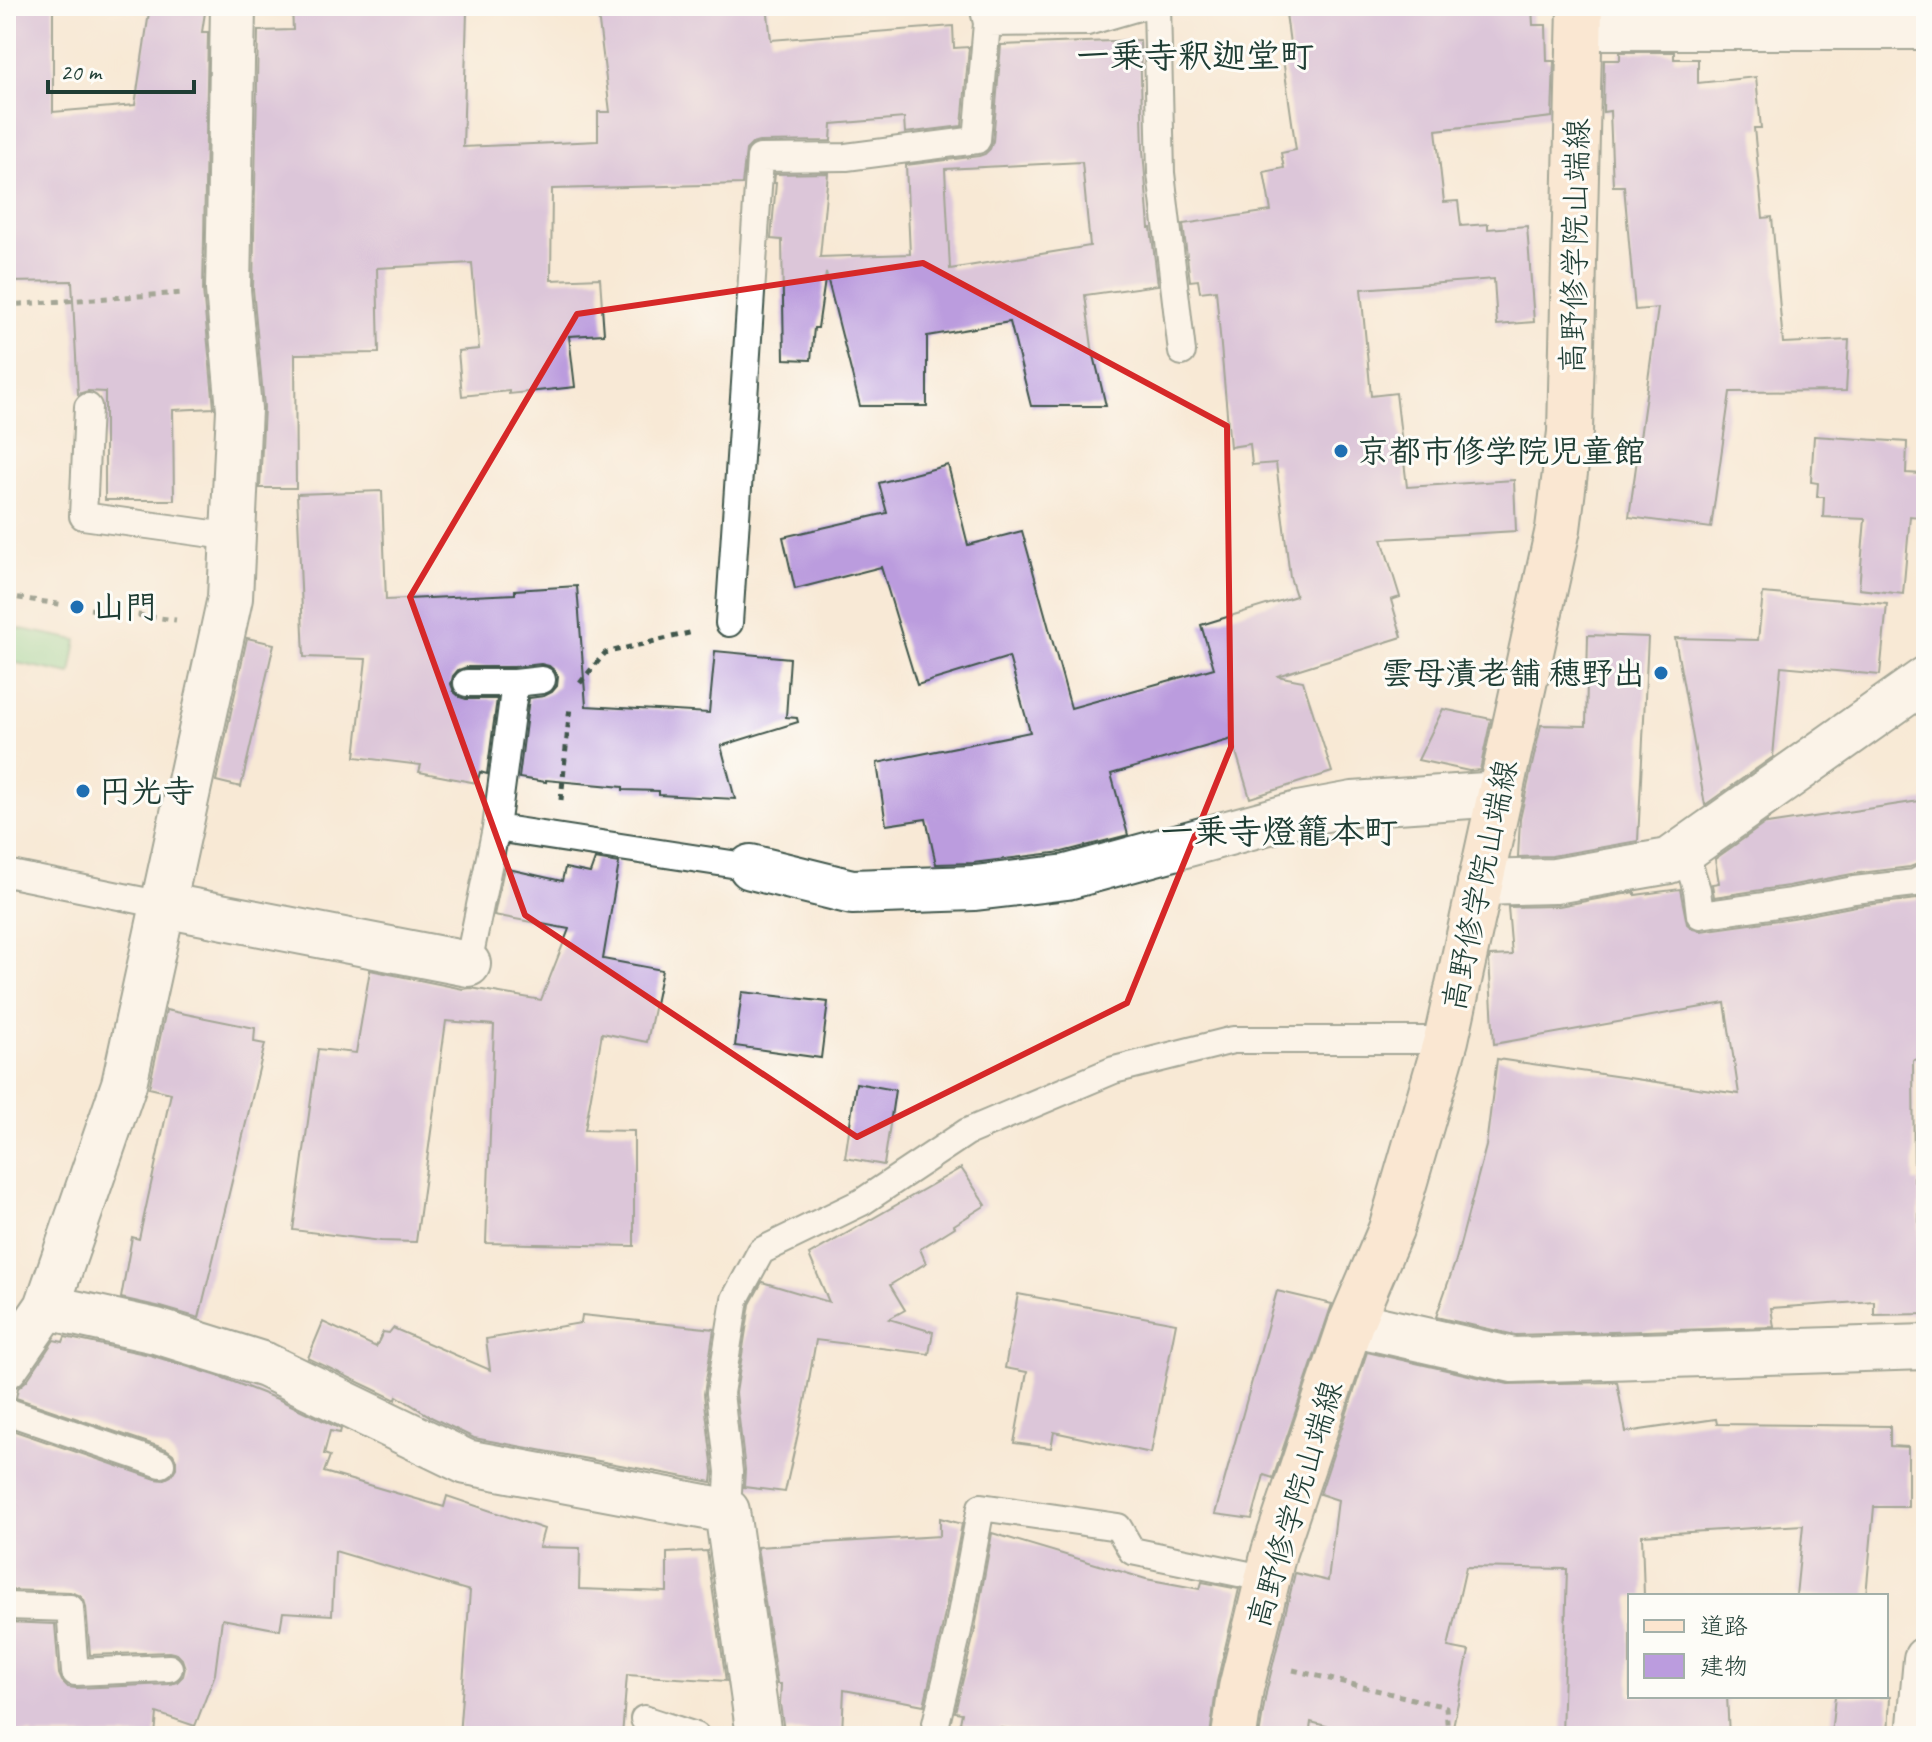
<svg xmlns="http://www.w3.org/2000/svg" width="1932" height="1742" font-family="Caveat,'Klee One',sans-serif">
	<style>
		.green { fill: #86d797; stroke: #528a66; stroke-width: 2 }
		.building { fill: #bb9cde; fill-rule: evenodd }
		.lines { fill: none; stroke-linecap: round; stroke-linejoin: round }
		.lane-casing { stroke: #40574c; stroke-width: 30 }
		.street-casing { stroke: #40574c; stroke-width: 48 }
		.secondary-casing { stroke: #40574c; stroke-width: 48 }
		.path { stroke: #40574c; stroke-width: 5; stroke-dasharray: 6 6; stroke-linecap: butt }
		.lane { stroke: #fff; stroke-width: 26 }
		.street { stroke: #fff; stroke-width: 44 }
		.secondary { stroke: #fce5cf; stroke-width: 44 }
		.marked { fill: none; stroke: #d62828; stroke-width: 6; stroke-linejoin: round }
		.poi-dot { fill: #1f6fb2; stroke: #fdfcf7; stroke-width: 3 }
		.labels { text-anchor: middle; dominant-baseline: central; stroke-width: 6; stroke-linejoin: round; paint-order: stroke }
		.street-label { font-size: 32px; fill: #1f3d34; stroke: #fdfcf7 }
		.poi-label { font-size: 32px; font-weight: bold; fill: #1f3d34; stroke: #fdfcf7; text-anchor: start }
		.neighbourhood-label { font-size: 34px; font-weight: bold; fill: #1f3d34; stroke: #fdfcf7 }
	</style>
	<rect width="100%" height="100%" fill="#fdfcf7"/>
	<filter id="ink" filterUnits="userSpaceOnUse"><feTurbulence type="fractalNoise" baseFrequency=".0125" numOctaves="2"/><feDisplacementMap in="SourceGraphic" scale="16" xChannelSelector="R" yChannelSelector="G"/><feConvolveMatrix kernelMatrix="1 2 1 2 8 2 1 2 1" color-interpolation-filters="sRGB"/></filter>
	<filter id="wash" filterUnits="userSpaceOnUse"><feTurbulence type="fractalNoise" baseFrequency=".006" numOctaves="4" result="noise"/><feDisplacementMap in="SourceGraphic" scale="32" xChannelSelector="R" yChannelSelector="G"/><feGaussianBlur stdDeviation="1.8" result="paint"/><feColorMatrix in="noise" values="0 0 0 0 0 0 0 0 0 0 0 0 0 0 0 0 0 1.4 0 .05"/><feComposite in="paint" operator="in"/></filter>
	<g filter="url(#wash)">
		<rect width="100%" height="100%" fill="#f8e9d6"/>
		<path class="green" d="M 6,626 L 77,640 L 71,674 L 6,661 Z"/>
		<g id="blocks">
			<path class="building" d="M 10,6 L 53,6 L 53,112 L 135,105 L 150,6 L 206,6 L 202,32 L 208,32 L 203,290 L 214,408 L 173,410 L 174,500 L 105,500 L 105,392 L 88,391 L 78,394 L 72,281 L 6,282 L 6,146 Z
				M 292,6 L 380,6 L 380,9 L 467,11 L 463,147 L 598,141 L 598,112 L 610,112 L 597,6 L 767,6 L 771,40 L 953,26 L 954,48 L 969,47 L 962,126 L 905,133 L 904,118 L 832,124 L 831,141 L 759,142 L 752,144 L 746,150 L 742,184 L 552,189 L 551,280 L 600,278 L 604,334 L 569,336 L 575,387 L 509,394 L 509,391 L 462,396 L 458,351 L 479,349 L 472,263 L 377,268 L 379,353 L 295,354 L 296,488 L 260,488 L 264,407 L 253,289 L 258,31 L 293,30 Z
				M 1285,6 L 1532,6 L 1533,25 L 1546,25 L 1547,61 L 1554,61 L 1552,117 L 1436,130 L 1444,202 L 1458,201 L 1461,226 L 1488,224 L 1488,229 L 1527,226 L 1534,322 L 1497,325 L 1494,279 L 1361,289 L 1371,396 L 1396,393 L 1407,487 L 1514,480 L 1516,531 L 1382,539 L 1400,597 L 1391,600 L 1402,637 L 1277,676 L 1303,681 L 1332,772 L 1250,798 L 1232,739 L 1111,774 L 1128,835 L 1062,852 L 973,863 L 936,864 L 926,819 L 886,825 L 877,763 L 1030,732 L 1009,657 L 917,685 L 881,567 L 795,589 L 783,537 L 887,513 L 879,483 L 948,465 L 968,545 L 1022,531 L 1071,708 L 1214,668 L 1201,625 L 1296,596 L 1290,577 L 1276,463 L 1252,465 L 1250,444 L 1230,447 L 1216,290 L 1200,292 L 1198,280 L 1190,281 L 1183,224 L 1271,211 L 1264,172 L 1284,168 L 1281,153 L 1296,150 L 1282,52 L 1291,51 Z
				M 1140,40 L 1143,150 L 1149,228 L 1151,228 L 1158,285 L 1085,295 L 1092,347 L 1106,406 L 1031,406 L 1010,322 L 927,336 L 927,406 L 860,406 L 826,273 L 818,328 L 814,328 L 811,360 L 784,359 L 782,240 L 771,239 L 776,183 L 774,183 L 775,174 L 828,173 L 820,257 L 910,254 L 906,165 L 979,156 L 985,154 L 990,149 L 993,141 L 1001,45 ZM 1082,162 L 1090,246 L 950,269 L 945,169 Z
				M 1620,52 L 1674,52 L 1674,59 L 1698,59 L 1698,83 L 1756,77 L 1761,128 L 1754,128 L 1763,218 L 1772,217 L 1783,343 L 1849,340 L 1846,391 L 1730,392 L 1711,528 L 1629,517 L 1658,308 L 1635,310 L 1624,186 L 1613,186 L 1610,111 L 1603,112 L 1604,60 L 1620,60 Z
				M 1814,436 L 1907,442 L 1906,473 L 1922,474 L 1919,517 L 1910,516 L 1903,594 L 1859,589 L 1865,519 L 1823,517 L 1824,497 L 1817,497 L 1818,483 L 1811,482 Z
				M 382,491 L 386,600 L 515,594 L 515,590 L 577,586 L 586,706 L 709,713 L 715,651 L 790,658 L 786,717 L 797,718 L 798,722 L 721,746 L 735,799 L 659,795 L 659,791 L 623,790 L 623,787 L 546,780 L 546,782 L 519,778 L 529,698 L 544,696 L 552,692 L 557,686 L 558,677 L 555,671 L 549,666 L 541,664 L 514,667 L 467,667 L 458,670 L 453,676 L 451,684 L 454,692 L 460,697 L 466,699 L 497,699 L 487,774 L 480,772 L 477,783 L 419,772 L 421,765 L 355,757 L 366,659 L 304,657 L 297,494 Z
				M 1763,593 L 1887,604 L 1880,675 L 1781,666 L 1773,757 L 1705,805 L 1675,638 L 1758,640 Z
				M 1588,635 L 1648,637 L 1638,841 L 1552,856 L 1518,857 L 1520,819 L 1541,725 L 1586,726 Z
				M 247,638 L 274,644 L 241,787 L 216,781 Z
				M 1443,709 L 1491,719 L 1480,770 L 1469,771 L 1418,760 Z
				M 1926,800 L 1926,861 L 1910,867 L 1852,874 L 1788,886 L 1714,897 L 1712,884 L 1719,883 L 1715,859 L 1767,822 L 1767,824 Z
				M 595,859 L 619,863 L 603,959 L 662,970 L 647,1042 L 602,1033 L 585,1130 L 634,1131 L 634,1246 L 486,1243 L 494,1025 L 446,1021 L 416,1242 L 381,1241 L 293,1230 L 318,1049 L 356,1053 L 370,970 L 463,989 L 471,988 L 541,1000 L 569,929 L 494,915 L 504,868 L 562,881 L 565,868 L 590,873 Z
				M 1680,889 L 1687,924 L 1693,929 L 1701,931 L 1793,918 L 1856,906 L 1917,899 L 1926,895 L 1926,1058 L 1913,1060 L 1914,1182 L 1919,1182 L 1919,1263 L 1925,1262 L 1926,1314 L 1874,1315 L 1874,1301 L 1771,1308 L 1774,1327 L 1515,1335 L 1436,1317 L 1456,1260 L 1486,1146 L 1497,1059 L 1739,1094 L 1725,1003 L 1494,1044 L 1489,959 L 1490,956 L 1512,955 L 1508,907 L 1559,906 L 1635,892 L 1635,895 Z
				M 742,992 L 828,1002 L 821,1058 L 735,1046 Z
				M 166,1010 L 255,1028 L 254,1042 L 265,1044 L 199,1318 L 161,1307 L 121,1298 L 132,1237 L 139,1239 L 171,1093 L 149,1088 Z
				M 856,1083 L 895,1090 L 884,1165 L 845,1158 Z
				M 961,1168 L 986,1205 L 954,1225 L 955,1227 L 920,1249 L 926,1263 L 890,1285 L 905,1310 L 889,1319 L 933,1332 L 929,1354 L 816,1340 L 805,1402 L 785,1492 L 744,1487 L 745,1470 L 736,1393 L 750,1304 L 762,1282 L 829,1302 L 809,1255 Z
				M 1277,1291 L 1332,1304 L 1273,1478 L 1264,1475 L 1252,1519 L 1215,1514 Z
				M 1018,1294 L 1176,1323 L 1151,1453 L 1054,1432 L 1051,1448 L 1014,1443 L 1027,1372 L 1005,1368 Z
				M 582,1315 L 714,1329 L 704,1394 L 713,1472 L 712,1482 L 474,1438 L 433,1418 L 397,1396 L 396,1400 L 308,1358 L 323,1322 L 376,1347 L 383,1332 L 389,1333 L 393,1328 L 490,1370 L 486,1339 L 581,1323 Z
				M 65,1337 L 150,1355 L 221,1377 L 280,1400 L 341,1429 L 340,1433 L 330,1431 L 324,1454 L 330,1456 L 324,1472 L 444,1507 L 447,1496 L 544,1529 L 539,1547 L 580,1548 L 579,1589 L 667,1592 L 667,1553 L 707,1551 L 726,1681 L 627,1675 L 622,1736 L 459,1736 L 470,1591 L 335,1551 L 332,1615 L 283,1612 L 280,1630 L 222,1619 L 215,1674 L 195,1726 L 157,1713 L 155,1736 L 32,1736 L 31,1733 L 6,1733 L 6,1622 L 55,1624 L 59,1674 L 62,1681 L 68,1687 L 76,1688 L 170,1684 L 177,1682 L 183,1676 L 185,1668 L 182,1659 L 177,1654 L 169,1652 L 90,1655 L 86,1607 L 84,1600 L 79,1595 L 70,1592 L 6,1590 L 6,1446 L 9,1429 L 156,1479 L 163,1480 L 171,1476 L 176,1468 L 176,1460 L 173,1454 L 166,1449 L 16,1398 L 18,1388 L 27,1380 L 54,1340 L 63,1342 Z
				M 1367,1352 L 1508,1384 L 1617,1382 L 1626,1432 L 1716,1419 L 1717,1424 L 1890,1426 L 1890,1446 L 1908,1447 L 1908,1507 L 1874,1507 L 1866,1596 L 1796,1596 L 1803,1525 L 1642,1535 L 1644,1596 L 1630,1596 L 1630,1696 L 1727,1696 L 1729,1736 L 1562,1736 L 1567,1569 L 1466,1567 L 1448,1647 L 1469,1651 L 1451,1736 L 1364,1736 L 1311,1722 L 1309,1736 L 1259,1736 L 1266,1693 L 1295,1573 L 1328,1581 L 1338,1500 L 1320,1494 Z
				M 940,1518 L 962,1524 L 942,1628 L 924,1705 L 844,1690 L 842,1733 L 784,1731 L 780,1704 L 781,1684 L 777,1684 L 757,1547 L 940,1536 Z
				M 992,1533 L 1146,1579 L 1200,1589 L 1202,1582 L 1239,1589 L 1217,1682 L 1210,1736 L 1059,1736 L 1000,1728 L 999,1732 L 960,1723 L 962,1713 L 955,1712 L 974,1634 Z
				M 1835,1696 L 1890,1697 L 1888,1736 L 1831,1736 Z"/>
		</g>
	</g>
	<g filter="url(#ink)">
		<use href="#blocks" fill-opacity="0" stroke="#40574c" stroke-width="2"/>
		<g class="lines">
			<g class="lane-casing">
				<path id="lane" d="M 983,6 L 987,23 L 1087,22 L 1142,6
					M 1157,6 L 1161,173 L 1182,352
					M 88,407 L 83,516 L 234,537
					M 729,623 L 760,158 L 846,157 L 977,140 L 987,23
					M 467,683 L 515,683 L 496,828 L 468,964
					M 515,683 L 542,680
					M 496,828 L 751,867
					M 1684,850 L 1697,890 L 1700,915 L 1791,902 L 1854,890 L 1915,883 L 1926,877
					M 6,873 L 163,905
					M 6,1411 L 161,1464
					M 727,1511 L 729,1472 L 720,1393 L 735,1299 L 761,1251 L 862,1202 L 967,1132 L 1114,1070 L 1233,1040 L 1446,1040
					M 6,1606 L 70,1608 L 75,1672 L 169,1668
					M 644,1719 L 696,1736
					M 933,1736 L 958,1631 L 981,1507 L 1118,1527 L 1132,1551 L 1268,1579"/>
			</g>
			<g class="street-casing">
				<path id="street" d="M 1580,27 L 1926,27
					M 751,867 L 852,892 L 975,888 L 1067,877 L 1298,814 L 1353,804 L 1500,794
					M 1480,883 L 1555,881 L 1669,861 L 1926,679
					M 163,905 L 468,964
					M 47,1307 L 156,1331 L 265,1365 L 466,1462 L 727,1511 L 759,1736
					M 1351,1323 L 1513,1360 L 1926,1347
					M 6,1366 L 47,1307 L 124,1084 L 230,598 L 239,409 L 228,290 L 233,6
					M 1919,1736 L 1926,1659"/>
			</g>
			<g class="secondary-casing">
				<path id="secondary" d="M 1234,1736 L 1241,1688 L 1274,1552 L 1351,1323 L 1391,1229 L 1446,1040 L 1558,529 L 1570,432 L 1580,6"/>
			</g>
			<path class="path" d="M 6,305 L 183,293
				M 6,596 L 65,605
				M 90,609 L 176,620
				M 580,683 L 605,653 L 693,632
				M 561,800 L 570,706
				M 1293,1670 L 1446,1707 L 1448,1736"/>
			<use href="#lane" class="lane"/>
			<use href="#street" class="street"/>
			<use href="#secondary" class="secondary"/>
		</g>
	</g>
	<path d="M0 0H1932V1742H0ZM 923,263 L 1227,426 L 1231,747 L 1127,1003 L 857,1137 L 525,915 L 410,597 L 577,314 Z" fill="#f8e9d6" fill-opacity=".55" fill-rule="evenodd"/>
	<path class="marked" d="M 923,263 L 1227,426 L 1231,747 L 1127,1003 L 857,1137 L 525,915 L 410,597 L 577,314 Z"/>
	<g class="poi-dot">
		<circle cx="1341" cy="451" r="8"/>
		<circle cx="77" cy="607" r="8"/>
		<circle cx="1661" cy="673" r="8"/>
		<circle cx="83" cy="791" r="8"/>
	</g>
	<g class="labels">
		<g class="street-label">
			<text transform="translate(1575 246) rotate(-89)">高野修学院山端線</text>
			<text transform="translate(1480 885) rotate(-78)">高野修学院山端線</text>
			<text transform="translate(1295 1504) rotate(-73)">高野修学院山端線</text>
		</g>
		<g class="poi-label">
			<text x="1357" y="451">京都市修学院児童館</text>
			<text x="93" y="607">山門</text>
			<text x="1645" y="673" text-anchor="end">雲母漬老舗 穂野出</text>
			<text x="99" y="791">円光寺</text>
		</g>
		<g class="neighbourhood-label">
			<text x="1195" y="55">一乗寺釈迦堂町</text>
			<text x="1279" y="831">一乗寺燈籠本町</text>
		</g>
	</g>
	<rect width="1932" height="1742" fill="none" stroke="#fdfcf7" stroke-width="32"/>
	<rect x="1628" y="1594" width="260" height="104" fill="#fdfcf7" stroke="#a4b0a9" stroke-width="2"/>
	<rect x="1644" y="1620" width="40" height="12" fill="#fce5cf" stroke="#a4b0a9" stroke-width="2"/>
	<text x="1700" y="1634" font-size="24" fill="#1f3d34">道路</text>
	<rect x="1644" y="1654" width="40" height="24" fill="#bb9cde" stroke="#a4b0a9" stroke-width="2"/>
	<text x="1700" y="1674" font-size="24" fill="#1f3d34">建物</text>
	<path d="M48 80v12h146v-12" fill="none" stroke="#1f3d34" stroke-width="4"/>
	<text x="60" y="80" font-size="24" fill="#1f3d34" stroke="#fdfcf7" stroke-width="6" paint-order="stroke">20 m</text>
</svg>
